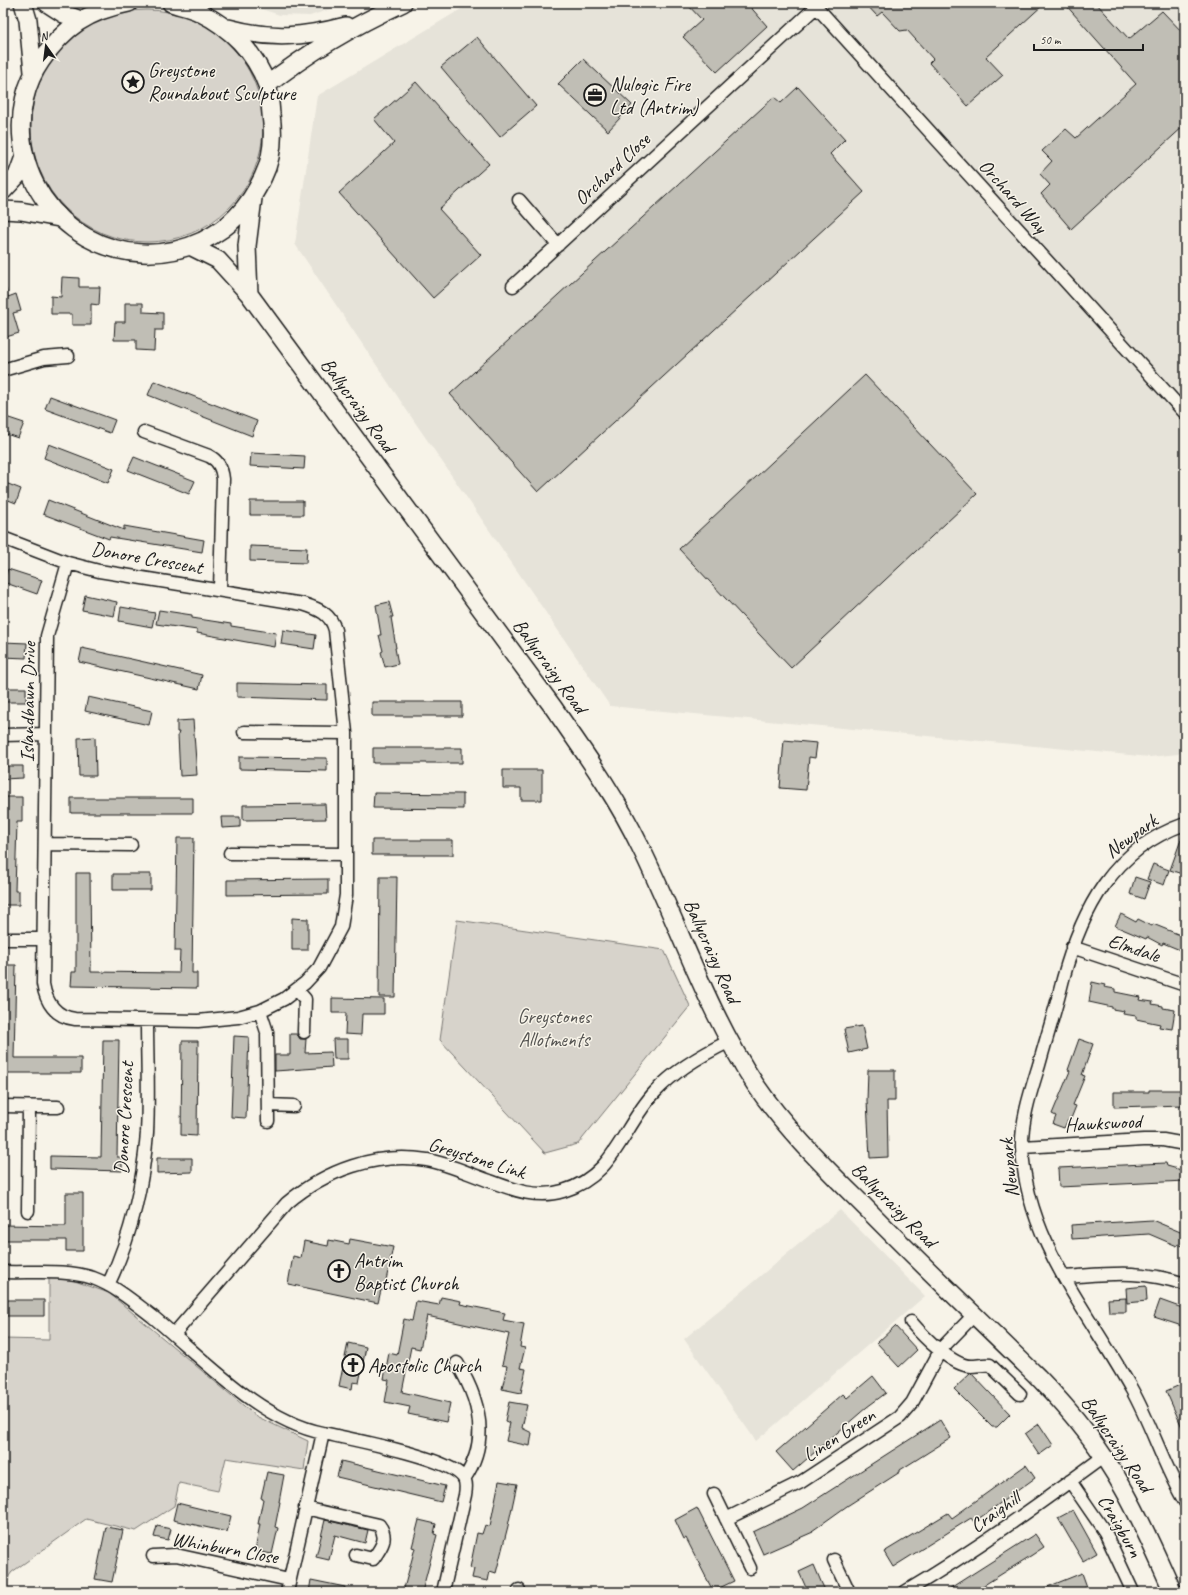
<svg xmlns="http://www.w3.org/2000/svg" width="1188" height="1595" font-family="Caveat,sans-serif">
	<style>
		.built { fill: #e6e3d9 }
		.green { fill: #d7d3cb; stroke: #7a7874 }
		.building { fill: #c0beb5; stroke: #1c1c1c }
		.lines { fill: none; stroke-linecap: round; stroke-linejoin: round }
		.minor-casing { stroke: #1c1c1c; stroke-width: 15 }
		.secondary-casing { stroke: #1c1c1c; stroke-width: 20 }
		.minor { stroke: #f7f3e8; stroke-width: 12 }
		.secondary { stroke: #f7f3e8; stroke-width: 17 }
		.labels { text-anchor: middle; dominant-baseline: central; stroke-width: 3; stroke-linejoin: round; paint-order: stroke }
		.poi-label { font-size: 20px; fill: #1c1c1c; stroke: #f7f3e8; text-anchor: start }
		.street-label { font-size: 20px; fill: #1c1c1c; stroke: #f7f3e8 }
		.park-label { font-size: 20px; fill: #545351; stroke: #f7f3e8 }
	</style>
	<rect width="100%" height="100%" fill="#f7f3e8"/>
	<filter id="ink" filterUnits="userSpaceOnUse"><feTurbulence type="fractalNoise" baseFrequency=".025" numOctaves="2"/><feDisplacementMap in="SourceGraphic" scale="8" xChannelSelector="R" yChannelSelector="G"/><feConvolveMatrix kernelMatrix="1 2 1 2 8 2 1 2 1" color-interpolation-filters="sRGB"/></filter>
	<g filter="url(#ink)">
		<path class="built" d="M 242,3 L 348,3 L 310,16 L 280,15 Z
			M 471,3 L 1185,3 L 1185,749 L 1178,754 L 1150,757 L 610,706 L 410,415 L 295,244 L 317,96 Z
			M 840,1210 L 925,1296 L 756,1441 L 684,1339 Z"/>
		<path class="green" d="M31 126a116 116 0 1 1 232 0a116 116 0 1 1-232 0Z
			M 457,920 L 664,950 L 690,1006 L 578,1144 L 545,1153 L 440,1040 Z
			M 49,1277 L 69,1279 L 109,1293 L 256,1416 L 308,1441 L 304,1470 L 226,1458 L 218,1491 L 179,1483 L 174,1506 L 136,1531 L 86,1519 L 12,1572 L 9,1576 L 5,1592 L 3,1592 L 3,1339 L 49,1340 Z"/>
		<path class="building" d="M 686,3 L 747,3 L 767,26 L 717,72 L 683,37 L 702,20 Z
			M 865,3 L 1045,3 L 986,57 L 1003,75 L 968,106 L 929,63 L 933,59 L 907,30 L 900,31 L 882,12 L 877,16 Z
			M 1064,3 L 1096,3 L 1129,39 L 1162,11 L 1185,35 L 1185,125 L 1071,229 L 1041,194 L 1050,185 L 1040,174 L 1052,161 L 1042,151 L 1066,129 L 1076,138 L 1136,84 Z
			M 477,37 L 536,106 L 500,137 L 441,67 Z
			M 583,59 L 632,105 L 608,131 L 558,84 Z
			M 416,82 L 489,164 L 439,209 L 481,255 L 433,298 L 339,193 L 394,143 L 374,119 Z
			M 798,87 L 845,139 L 830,154 L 864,192 L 538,492 L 450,394 L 774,97 L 781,103 Z
			M 62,277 L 79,278 L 79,287 L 100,287 L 99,305 L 91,304 L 91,325 L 72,325 L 72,314 L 51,314 L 51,296 L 61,297 Z
			M 6,289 L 8,297 L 16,294 L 21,311 L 13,313 L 19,333 L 3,338 L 3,290 Z
			M 125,303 L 143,303 L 143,312 L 163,313 L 163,330 L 155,330 L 154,351 L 136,350 L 136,340 L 114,340 L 115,322 L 125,322 Z
			M 865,375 L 977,494 L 791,668 L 679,549 Z
			M 154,381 L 257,421 L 252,436 L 148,395 Z
			M 50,396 L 115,420 L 110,433 L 45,409 Z
			M 3,416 L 24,423 L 18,438 L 3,433 Z
			M 49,444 L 114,469 L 108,483 L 44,458 Z
			M 251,453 L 305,456 L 304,469 L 250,466 Z
			M 134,457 L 195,481 L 189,494 L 128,470 Z
			M 3,482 L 21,489 L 16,503 L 3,498 Z
			M 48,500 L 124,530 L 124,526 L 204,540 L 202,552 L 110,537 L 109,539 L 43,514 Z
			M 250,501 L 303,501 L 303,515 L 250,515 Z
			M 250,546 L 307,548 L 306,563 L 250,561 Z
			M 8,569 L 42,580 L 37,594 L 3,582 Z
			M 85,595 L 117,602 L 114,616 L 82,610 Z
			M 389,602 L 393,617 L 391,617 L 396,648 L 395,648 L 398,664 L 385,667 L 381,652 L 383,651 L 379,635 L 381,635 L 376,605 Z
			M 121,607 L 155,613 L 152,627 L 119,621 Z
			M 159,610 L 192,615 L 192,618 L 231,624 L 231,626 L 276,633 L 274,647 L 197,633 L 197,630 L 156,624 Z
			M 283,630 L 316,635 L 314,649 L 281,644 Z
			M 3,642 L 27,643 L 26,658 L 3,657 Z
			M 82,648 L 202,675 L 199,689 L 79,662 Z
			M 237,683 L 327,685 L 327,700 L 237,697 Z
			M 3,688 L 26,688 L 26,702 L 3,702 Z
			M 88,697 L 152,711 L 149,725 L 85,711 Z
			M 372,702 L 462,702 L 462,716 L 372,716 Z
			M 193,720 L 197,775 L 180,776 L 178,735 L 179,732 L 177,732 L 177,721 Z
			M 95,737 L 96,776 L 79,776 L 78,738 Z
			M 784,740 L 817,743 L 815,758 L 809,757 L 806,790 L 780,788 Z
			M 373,748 L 462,748 L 462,763 L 373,763 Z
			M 239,757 L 327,758 L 327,771 L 239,769 Z
			M 3,766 L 23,766 L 23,778 L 3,779 Z
			M 503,770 L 542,770 L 542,800 L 521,800 L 521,788 L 503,788 Z
			M 374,793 L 463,794 L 463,809 L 373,808 Z
			M 3,797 L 22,797 L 22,822 L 17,822 L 15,891 L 19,891 L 19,905 L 3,905 Z
			M 71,798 L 193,798 L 193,813 L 71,813 Z
			M 325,804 L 326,819 L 243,820 L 243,805 Z
			M 221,817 L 240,817 L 240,827 L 222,828 Z
			M 1183,834 L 1185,834 L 1185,875 L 1170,870 Z
			M 177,838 L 194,838 L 192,973 L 197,973 L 197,988 L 71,986 L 72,972 L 76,972 L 76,873 L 90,873 L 91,972 L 179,973 L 180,951 L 175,951 Z
			M 372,840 L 453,840 L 453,855 L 372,855 Z
			M 1153,864 L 1169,870 L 1164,885 L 1147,879 Z
			M 113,874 L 151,874 L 151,890 L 113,890 Z
			M 380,877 L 397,877 L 395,997 L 379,997 Z
			M 1135,877 L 1150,882 L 1144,899 L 1130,894 Z
			M 328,879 L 328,894 L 227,895 L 227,880 Z
			M 1121,914 L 1136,922 L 1138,919 L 1152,926 L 1153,924 L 1185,937 L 1185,952 L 1163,943 L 1162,945 L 1147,937 L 1146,939 L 1115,926 Z
			M 292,918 L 308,919 L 308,950 L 292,950 Z
			M 3,965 L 16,965 L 14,1058 L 81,1058 L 81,1073 L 3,1073 Z
			M 1092,982 L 1105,985 L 1104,987 L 1115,989 L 1115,992 L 1140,997 L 1139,1000 L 1153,1002 L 1152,1004 L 1163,1006 L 1163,1008 L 1175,1010 L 1172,1029 L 1159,1027 L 1160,1024 L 1136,1019 L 1136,1016 L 1123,1014 L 1124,1011 L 1112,1009 L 1112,1007 L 1089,1002 Z
			M 332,998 L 384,999 L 384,1014 L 362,1014 L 361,1035 L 345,1034 L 346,1013 L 332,1013 Z
			M 862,1026 L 867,1049 L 849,1053 L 844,1029 Z
			M 290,1034 L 297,1034 L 300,1039 L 306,1039 L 305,1053 L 331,1052 L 332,1067 L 275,1071 L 275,1055 L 290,1055 Z
			M 234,1036 L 249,1037 L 246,1118 L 231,1117 Z
			M 333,1039 L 348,1039 L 348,1059 L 334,1059 Z
			M 1079,1039 L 1093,1044 L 1082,1075 L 1085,1076 L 1073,1105 L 1076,1106 L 1070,1121 L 1068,1120 L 1064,1128 L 1053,1124 L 1056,1116 L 1052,1114 L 1070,1071 L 1068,1070 Z
			M 103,1040 L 119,1040 L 117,1157 L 122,1157 L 122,1171 L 50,1169 L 50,1156 L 101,1157 Z
			M 182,1041 L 198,1041 L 197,1136 L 181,1135 Z
			M 868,1070 L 895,1070 L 895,1101 L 887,1101 L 888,1157 L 870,1158 L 867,1101 Z
			M 1149,1090 L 1184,1090 L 1184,1105 L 1114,1107 L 1114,1092 L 1149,1092 Z
			M 157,1158 L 192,1158 L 192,1172 L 157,1173 Z
			M 1166,1163 L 1167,1166 L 1185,1171 L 1185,1181 L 1059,1187 L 1058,1168 Z
			M 66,1193 L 83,1193 L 83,1251 L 66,1251 L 66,1240 L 3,1240 L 3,1225 L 66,1226 Z
			M 1152,1220 L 1185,1234 L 1185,1247 L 1178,1244 L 1177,1246 L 1149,1234 L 1072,1239 L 1071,1225 Z
			M 350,1239 L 393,1247 L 384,1290 L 381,1290 L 378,1303 L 288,1284 L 293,1256 L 301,1258 L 304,1241 L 328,1246 L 329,1240 L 349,1244 Z
			M 1146,1286 L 1147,1301 L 1127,1303 L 1126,1288 Z
			M 441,1297 L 461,1301 L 460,1304 L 505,1313 L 503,1320 L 524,1324 L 520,1347 L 525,1348 L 520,1368 L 526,1369 L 521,1393 L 502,1389 L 507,1366 L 502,1365 L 509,1334 L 427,1316 L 420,1349 L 411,1347 L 402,1392 L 450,1403 L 446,1422 L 408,1414 L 410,1407 L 385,1402 L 389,1380 L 384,1379 L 389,1353 L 397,1355 L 404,1319 L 412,1321 L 416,1301 L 439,1305 Z
			M 1126,1298 L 1126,1312 L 1109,1312 L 1108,1299 Z
			M 3,1300 L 44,1300 L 44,1316 L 3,1316 Z
			M 1160,1300 L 1185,1309 L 1185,1327 L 1154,1317 Z
			M 895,1326 L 917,1350 L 899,1367 L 877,1343 Z
			M 348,1343 L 366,1347 L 359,1383 L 353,1382 L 352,1389 L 339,1386 Z
			M 971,1373 L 1010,1414 L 997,1427 L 992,1427 L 954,1389 Z
			M 873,1376 L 886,1393 L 867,1407 L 793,1471 L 776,1452 L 843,1394 L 847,1398 Z
			M 1180,1385 L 1185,1397 L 1185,1434 L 1166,1391 Z
			M 509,1402 L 527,1405 L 522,1428 L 532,1433 L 530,1446 L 506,1441 L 510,1423 L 505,1421 Z
			M 940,1420 L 951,1438 L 900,1470 L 900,1472 L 847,1506 L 812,1531 L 813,1532 L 763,1554 L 753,1532 L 803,1508 Z
			M 1039,1424 L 1053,1445 L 1039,1455 L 1025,1434 Z
			M 341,1461 L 445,1486 L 441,1502 L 337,1477 Z
			M 1026,1465 L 1035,1478 L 974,1522 L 971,1518 L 893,1567 L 884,1552 L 948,1513 L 952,1518 Z
			M 267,1472 L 284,1475 L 279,1502 L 280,1502 L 275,1527 L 278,1528 L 272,1554 L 255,1551 L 260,1524 L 258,1524 L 263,1499 L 261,1498 Z
			M 499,1481 L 517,1484 L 508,1526 L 496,1573 L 490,1571 L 488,1581 L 472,1578 L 474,1569 L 470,1568 L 477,1533 L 482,1534 L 485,1525 L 490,1526 Z
			M 177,1503 L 231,1516 L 227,1532 L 173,1520 Z
			M 697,1508 L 734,1581 L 713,1591 L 686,1538 L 684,1539 L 675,1520 Z
			M 1073,1510 L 1097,1553 L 1083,1561 L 1058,1518 Z
			M 325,1520 L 368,1530 L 365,1543 L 335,1535 L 329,1560 L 316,1557 Z
			M 419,1520 L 436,1524 L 434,1534 L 437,1535 L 422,1592 L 403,1592 L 415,1548 L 412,1547 Z
			M 157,1526 L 171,1529 L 168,1540 L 154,1537 Z
			M 106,1527 L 123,1530 L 112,1582 L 95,1579 Z
			M 1035,1534 L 1044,1547 L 1032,1555 L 973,1592 L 944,1592 Z
			M 814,1565 L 822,1584 L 826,1592 L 808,1592 L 799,1572 Z
			M 1082,1573 L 1087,1587 L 1076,1592 L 1035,1592 Z
			M 311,1580 L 345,1587 L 344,1592 L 309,1592 Z"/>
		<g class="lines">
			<g class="minor-casing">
				<path id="minor" d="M 813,3 L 1185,413
					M 519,200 L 558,245
					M 513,286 L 816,7
					M 3,370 L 44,358 L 68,356
					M 144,432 L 209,456 C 219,461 222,469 223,479 L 220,590
					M 3,538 L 68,563 L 99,571 L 303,604 C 319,609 331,614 335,630 L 346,733 L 346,895 L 341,927 L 319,968 L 305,983 L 284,999 L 260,1011 L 238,1017 L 198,1021 L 75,1019 C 55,1017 46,1002 43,984 L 47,636 L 68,563
					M 244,732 L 346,733
					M 3,735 L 46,734
					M 1185,824 C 1113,849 1082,909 1063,979 C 1056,1008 1047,1036 1039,1065 C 1031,1091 1021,1120 1022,1148 C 1026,1241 1089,1312 1132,1390 C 1152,1426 1164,1467 1185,1502
					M 45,844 L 131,845
					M 230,853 L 346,854
					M 3,939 L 44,939
					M 1072,947 L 1185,985
					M 297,990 L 305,999 L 304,1032
					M 260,1011 L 267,1032 L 268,1121
					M 268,1105 L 294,1106
					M 3,1106 L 58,1107
					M 1022,1147 L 1144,1140 L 1163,1140 L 1185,1144
					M 28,1211 L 29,1107
					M 3,1272 C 33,1273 65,1269 93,1278 C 115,1286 134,1302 152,1316 C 202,1357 258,1420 323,1433
					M 1064,1277 C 1110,1274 1139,1269 1185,1284
					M 108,1285 C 131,1237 143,1185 147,1133 C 149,1095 147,1057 147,1020
					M 911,1322 C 923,1336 952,1366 971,1366 C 978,1366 983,1364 990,1365 L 1020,1394
					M 174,1334 L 287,1203 C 326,1170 376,1152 427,1160 C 449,1164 469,1174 490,1181 C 514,1190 537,1199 563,1191 C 615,1176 622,1127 655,1092 C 675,1070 703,1054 730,1041
					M 457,1363 C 480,1400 490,1441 464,1479
					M 1070,1481 L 1105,1532 L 1133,1592
					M 714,1494 L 750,1568
					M 305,1508 L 379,1525 C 389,1538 381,1548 373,1559 L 356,1555
					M 726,1519 L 801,1482 L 900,1417 L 912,1403 L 941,1349 L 974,1315
					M 153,1556 L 176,1555 L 289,1580
					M 834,1560 L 849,1592
					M 287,1592 L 323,1433 C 350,1439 447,1457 463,1477 C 467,1482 466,1489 465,1495 L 443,1592
					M 519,1592 L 519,1590
					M 905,1592 C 974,1551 1038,1505 1103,1457"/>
			</g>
			<g class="secondary-casing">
				<path id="secondary" d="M 23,3 L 28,20 L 33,72
					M 47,3 L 64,14 L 81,20
					M 129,3 C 88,11 64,27 41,61 C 25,84 19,113 22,140 C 32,227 123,278 202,241 C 214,235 227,227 236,217 C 248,205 256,192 263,177 C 273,157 274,136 271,114 C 270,105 270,94 267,85 C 255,52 230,27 199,12 C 191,8 180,6 171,3
					M 228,28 C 272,40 303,37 346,26
					M 267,85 C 309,52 355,25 403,3
					M 3,191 L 17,176 L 24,157
					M 3,210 L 21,211 L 59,218
					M 190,246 L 218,260 L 249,294 L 553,707 C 584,752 616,796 640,846 C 679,925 706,1009 755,1084 C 787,1131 827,1169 867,1209 C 923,1266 981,1321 1038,1377 C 1070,1410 1101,1448 1123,1488 C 1142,1521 1157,1557 1173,1592
					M 249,294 L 247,246 L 253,198"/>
			</g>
			<use href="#minor" class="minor"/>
			<use href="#secondary" class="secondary"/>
		</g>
	</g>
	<defs>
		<g id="sight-ring" transform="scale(1.15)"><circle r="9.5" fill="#f7f3e8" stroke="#1c1c1c" stroke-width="1.5"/><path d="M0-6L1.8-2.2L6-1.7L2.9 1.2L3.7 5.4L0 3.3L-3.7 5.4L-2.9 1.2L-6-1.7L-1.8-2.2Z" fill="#1c1c1c"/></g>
		<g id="office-ring" transform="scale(1.15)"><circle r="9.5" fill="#f7f3e8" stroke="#1c1c1c" stroke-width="1.5"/><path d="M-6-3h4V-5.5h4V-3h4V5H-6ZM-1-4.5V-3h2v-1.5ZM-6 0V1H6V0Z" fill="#1c1c1c"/></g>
		<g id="church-ring" transform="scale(1.15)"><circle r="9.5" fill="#f7f3e8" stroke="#1c1c1c" stroke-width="1.5"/><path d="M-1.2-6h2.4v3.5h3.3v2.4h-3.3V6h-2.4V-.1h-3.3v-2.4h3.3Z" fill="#1c1c1c"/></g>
	</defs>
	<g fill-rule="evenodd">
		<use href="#sight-ring" x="133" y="82"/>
		<use href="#office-ring" x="595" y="95"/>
		<use href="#church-ring" x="339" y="1271"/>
		<use href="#church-ring" x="353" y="1365"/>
	</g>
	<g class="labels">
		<g class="poi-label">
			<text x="148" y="70">Greystone<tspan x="148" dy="23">Roundabout Sculpture</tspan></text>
			<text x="610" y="84">Nulogic Fire<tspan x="610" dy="23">Ltd (Antrim)</tspan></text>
			<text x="354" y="1260">Antrim<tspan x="354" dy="23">Baptist Church</tspan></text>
			<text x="368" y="1365">Apostolic Church</text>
		</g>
		<g class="street-label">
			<text transform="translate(612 169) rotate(-43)">Orchard Close</text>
			<text transform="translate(1013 196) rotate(48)">Orchard Way</text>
			<text transform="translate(358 405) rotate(54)">Ballycraigy Road</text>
			<text transform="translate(147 558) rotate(10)">Donore Crescent</text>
			<text transform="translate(550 666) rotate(54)">Ballycraigy Road</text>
			<text transform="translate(28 702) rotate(-89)">Islandbawn Drive</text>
			<text transform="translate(1131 836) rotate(-36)">Newpark</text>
			<text transform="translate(1134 948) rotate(18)">Elmdale</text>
			<text transform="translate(712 951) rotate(66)">Ballycraigy Road</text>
			<text transform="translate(124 1118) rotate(-87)">Donore Crescent</text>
			<text transform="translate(1103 1123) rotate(-3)">Hawkswood</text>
			<text transform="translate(477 1158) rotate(17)">Greystone Link</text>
			<text transform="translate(1009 1168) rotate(-96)">Newpark</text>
			<text transform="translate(894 1205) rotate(45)">Ballycraigy Road</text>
			<text transform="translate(839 1435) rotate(-33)">Linen Green</text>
			<text transform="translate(1117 1444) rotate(56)">Ballycraigy Road</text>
			<text transform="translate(995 1512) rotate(-35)">Craighill</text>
			<text transform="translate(1120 1526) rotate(60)">Craigburn</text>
			<text transform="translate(225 1548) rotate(10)">Whinburn Close</text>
		</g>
		<g class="park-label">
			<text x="554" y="1016">Greystones<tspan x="554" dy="23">Allotments</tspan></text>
		</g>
	</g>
	<rect width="1188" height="1595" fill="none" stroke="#f7f3e8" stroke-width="16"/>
	<rect x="8" y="8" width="1172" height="1579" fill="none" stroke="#1c1c1c" stroke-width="1.5" filter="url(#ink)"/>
	<g transform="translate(46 46) rotate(346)" stroke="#f7f3e8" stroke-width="3" paint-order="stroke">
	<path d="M0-3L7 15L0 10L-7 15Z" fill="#1c1c1c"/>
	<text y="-6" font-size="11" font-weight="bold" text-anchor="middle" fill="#1c1c1c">N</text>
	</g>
	<path d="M1034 44v6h109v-6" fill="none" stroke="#1c1c1c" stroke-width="2"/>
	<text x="1040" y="44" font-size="12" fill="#1c1c1c" stroke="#f7f3e8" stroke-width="3" paint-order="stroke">50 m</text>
</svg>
